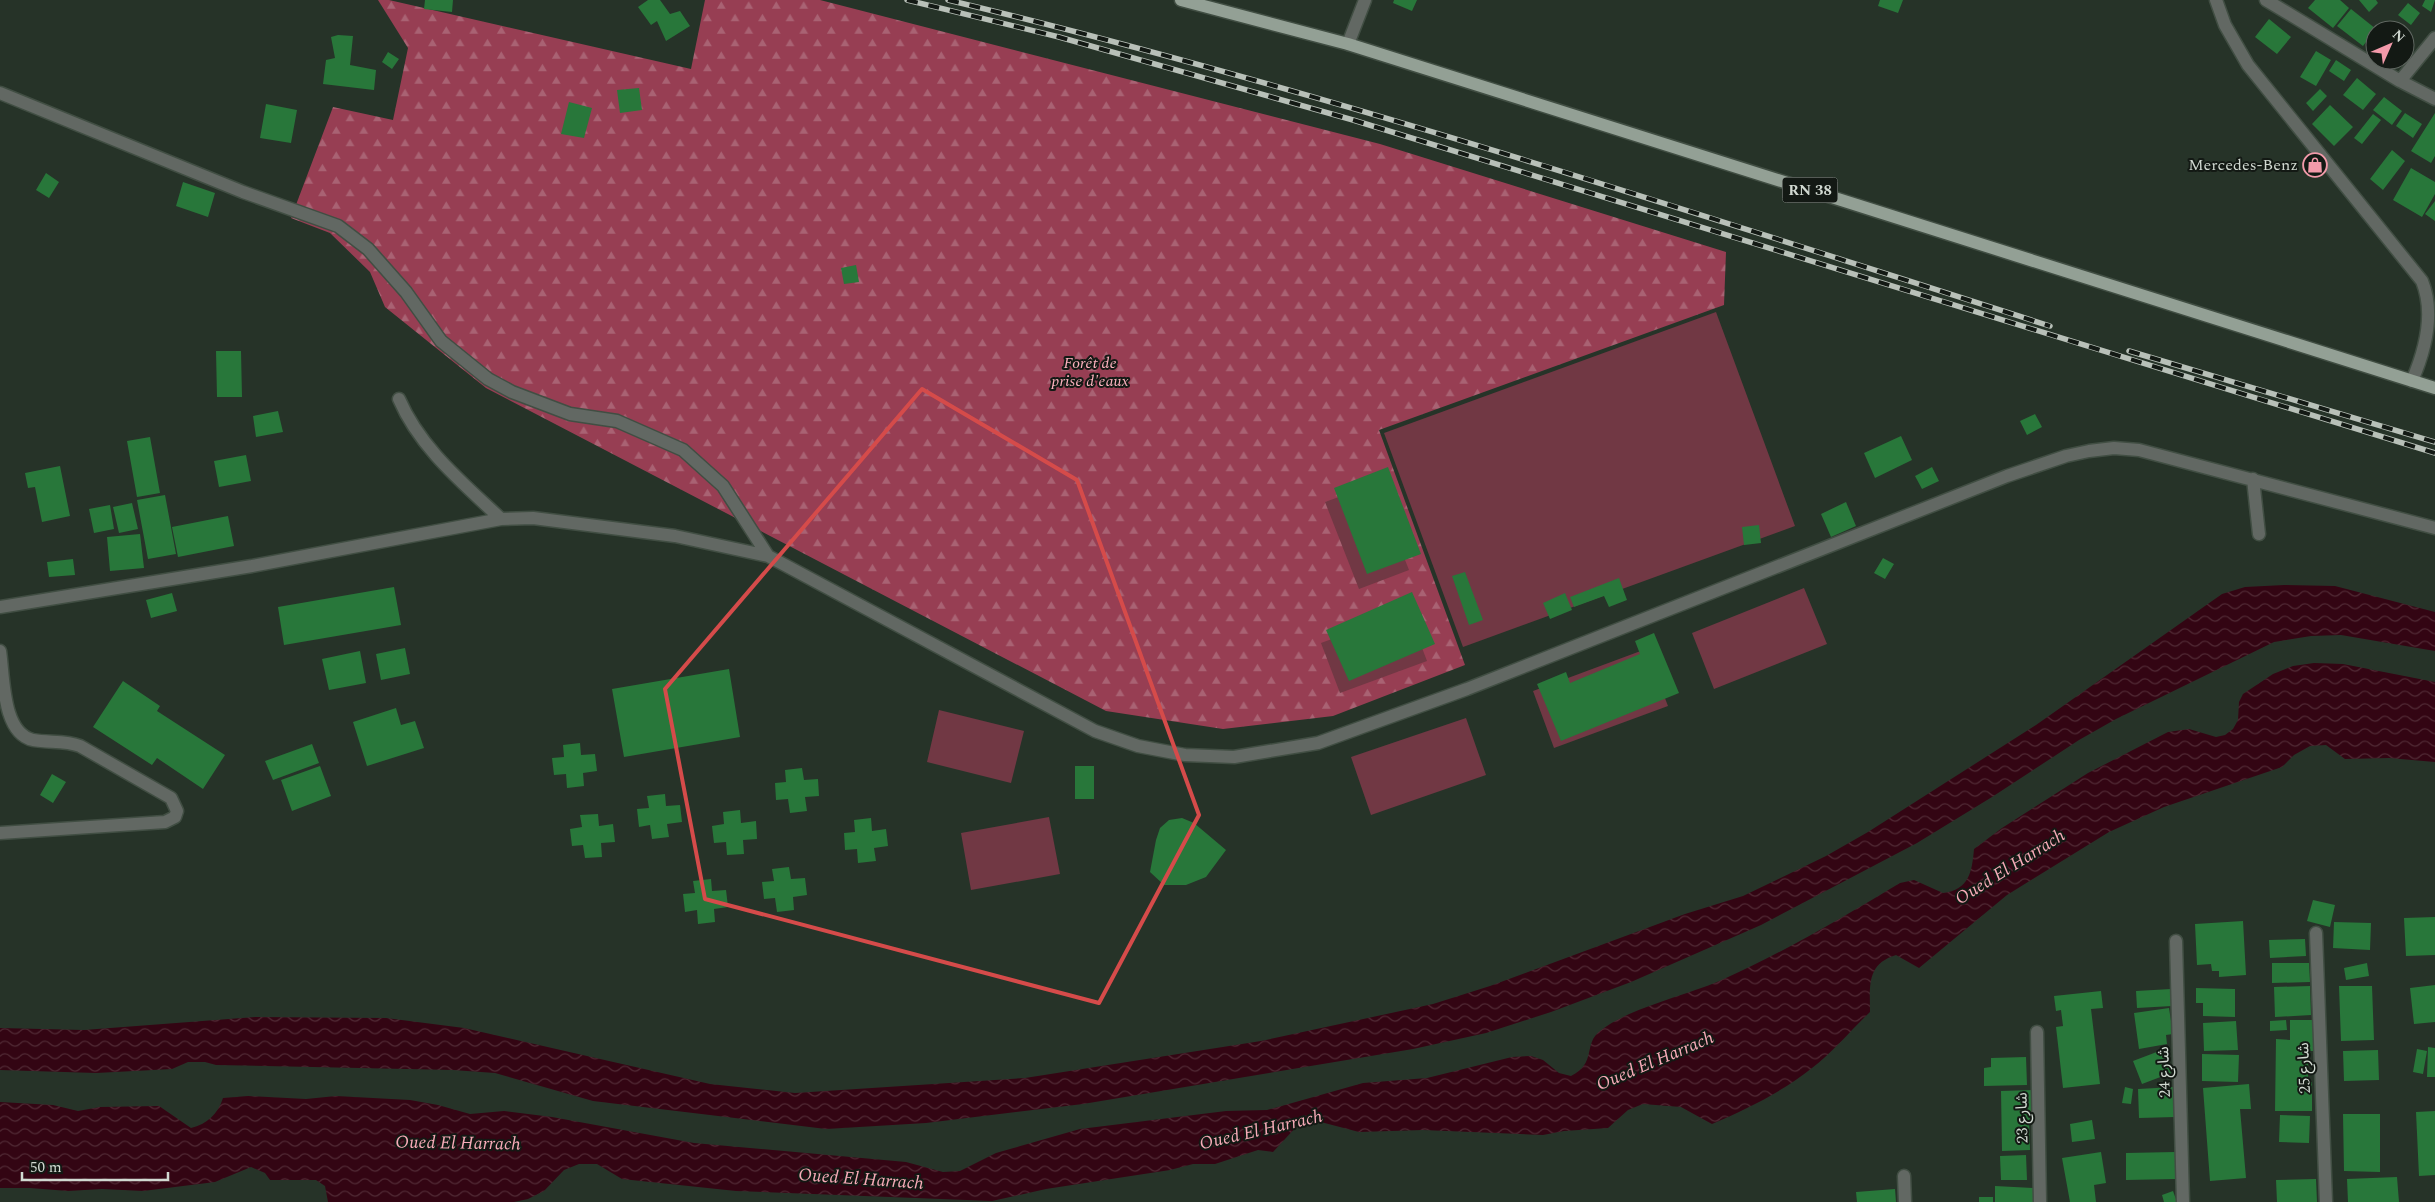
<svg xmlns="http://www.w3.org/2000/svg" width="2435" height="1202" font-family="Spectral,'Noto Sans Arabic',serif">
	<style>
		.forest { fill: url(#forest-firs) }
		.pitch { fill: #713844 }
		.water { fill: url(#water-waves) }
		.building { fill: #28773a }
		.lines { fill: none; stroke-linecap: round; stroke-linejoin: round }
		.minor-casing { stroke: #414e43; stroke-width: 15 }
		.major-casing { stroke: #414e43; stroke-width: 15 }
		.minor { stroke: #626863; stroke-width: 12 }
		.major { stroke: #93a095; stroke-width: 12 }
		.rail-casing { stroke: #b8c0b8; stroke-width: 5.5 }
		.rail { stroke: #131914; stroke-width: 4; stroke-dasharray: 11; stroke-linecap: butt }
		.marked { fill: none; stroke: #d54b4a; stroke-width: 4; stroke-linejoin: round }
		.labels { text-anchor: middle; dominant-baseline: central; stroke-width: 4; stroke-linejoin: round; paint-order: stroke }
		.shield { fill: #131914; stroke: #989f98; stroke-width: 1 }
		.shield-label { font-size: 15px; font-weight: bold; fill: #d1d9d1 }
		.poi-label { font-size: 16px; fill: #d1d9d1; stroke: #131914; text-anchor: end }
		.park-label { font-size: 16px; font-style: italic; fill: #feb2bf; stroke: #131914 }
		.street-label { font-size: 16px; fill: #d1d9d1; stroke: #131914 }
		.water-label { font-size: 18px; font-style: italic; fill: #f7abb8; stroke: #131914 }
	</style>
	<defs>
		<pattern id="forest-firs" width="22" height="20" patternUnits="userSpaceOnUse" patternTransform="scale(1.25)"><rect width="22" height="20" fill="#973e53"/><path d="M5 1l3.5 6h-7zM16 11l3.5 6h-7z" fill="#a96273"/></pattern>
		<pattern id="water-waves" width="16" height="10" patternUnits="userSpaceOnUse" patternTransform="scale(1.25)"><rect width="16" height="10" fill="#330513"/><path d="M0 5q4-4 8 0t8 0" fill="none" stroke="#502934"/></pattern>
	</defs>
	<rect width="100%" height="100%" fill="#263328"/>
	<path class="forest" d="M 378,0 L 389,0 L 691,69 L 705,0 L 820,0 L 1380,144 L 1726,252 L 1724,305 L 1379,430 L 1465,665 L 1333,716 L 1223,729 L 1106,711 L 486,388 L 385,307 L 370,272 L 330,233 L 291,218 L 333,107 L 393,120 L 408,48 Z"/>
	<path class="pitch" d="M 1716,312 L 1795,526 L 1463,647 L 1384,433 Z
		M 1375,484 L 1409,570 L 1359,589 L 1325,502 Z
		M 1804,588 L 1827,644 L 1714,689 L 1692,633 Z
		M 1408,611 L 1427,661 L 1340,693 L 1321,643 Z
		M 1646,649 L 1668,706 L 1554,748 L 1533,691 Z
		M 939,710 L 1024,731 L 1011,783 L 927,762 Z
		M 1466,718 L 1486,775 L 1371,815 L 1351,757 Z
		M 1049,817 L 1060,874 L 971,890 L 961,833 Z"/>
	<path class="water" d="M 2284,585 L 2335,586 L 2435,612 L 2435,651 L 2341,635 L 2311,636 L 2274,642 L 2116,719 L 2079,740 L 1992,797 L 1917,843 L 1761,925 L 1631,982 L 1551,1012 L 1486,1033 L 1413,1049 L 1083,1104 L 926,1123 L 826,1129 L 593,1101 L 495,1073 L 453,1070 L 216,1065 L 205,1062 L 188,1062 L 172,1069 L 96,1073 L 0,1070 L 0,1028 L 84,1030 L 255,1017 L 386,1018 L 464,1028 L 710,1084 L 795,1093 L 1025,1078 L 1261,1041 L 1433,1004 L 1490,986 L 1685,914 L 1743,896 L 1826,856 L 1868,832 L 2036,725 L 2222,594 L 2245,587 Z
		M 2314,663 L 2343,664 L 2435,682 L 2435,762 L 2389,758 L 2345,759 L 2326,745 L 2310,746 L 2294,755 L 2282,767 L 2164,807 L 2109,832 L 2007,895 L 1919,968 L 1896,955 C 1866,964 1870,987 1870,1012 C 1852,1029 1831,1054 1812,1068 C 1782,1092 1747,1109 1712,1124 L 1681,1107 L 1643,1104 L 1628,1110 L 1608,1128 L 1564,1131 L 1543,1135 L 1423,1130 L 1359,1132 L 1317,1121 L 1297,1126 L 1273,1152 L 1258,1150 L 1215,1164 L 1193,1164 L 1170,1170 L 1046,1189 L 992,1201 L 736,1191 L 622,1179 L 597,1164 L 579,1164 L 564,1170 L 544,1191 L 528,1199 L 514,1202 L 328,1202 L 325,1186 L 316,1180 L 270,1180 L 265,1173 L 251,1167 L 215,1182 L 143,1191 L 102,1189 L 68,1191 L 30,1188 L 0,1188 L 0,1102 L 53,1105 L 78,1111 L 100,1107 L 159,1106 L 191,1128 C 207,1124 218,1114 223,1098 L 248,1096 L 306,1099 L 336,1096 L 410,1100 L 438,1105 L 470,1114 L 504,1111 L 552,1117 L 694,1143 L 906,1162 L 943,1172 L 960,1171 L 996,1153 L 1080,1129 L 1226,1111 L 1267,1110 L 1363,1083 L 1427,1078 L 1512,1057 L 1531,1056 L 1543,1060 L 1559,1073 L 1571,1076 C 1597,1063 1583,1044 1600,1031 C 1630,1007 1690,995 1726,978 C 1784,952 1845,916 1900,883 L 1914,880 L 1943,893 C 1969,890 1972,872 1974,849 L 2002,828 L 2088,773 L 2168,732 L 2189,729 L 2216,737 L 2225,735 L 2233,729 L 2238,720 L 2239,702 L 2243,694 L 2273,674 L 2293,666 Z"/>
	<path class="building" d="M 425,0 L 453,0 L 452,12 L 424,9 Z
		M 648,0 L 660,0 L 670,14 L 680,11 L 690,26 L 666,41 L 657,21 L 651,25 L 638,7 Z
		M 1394,0 L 1417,0 L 1412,11 L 1393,3 Z
		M 1880,0 L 1903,0 L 1898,13 L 1878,6 Z
		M 2315,0 L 2340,0 L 2349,8 L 2333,28 L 2308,8 Z
		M 2359,0 L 2376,0 L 2378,3 L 2369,12 Z
		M 2425,0 L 2435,0 L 2431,12 L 2422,6 Z
		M 2408,3 L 2420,13 L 2411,25 L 2398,15 Z
		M 2351,9 L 2376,29 L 2363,46 L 2337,26 Z
		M 2269,19 L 2291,37 L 2277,54 L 2255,37 Z
		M 338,35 L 353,36 L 350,65 L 376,70 L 374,90 L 323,84 L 326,60 L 335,58 L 331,37 Z
		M 2316,51 L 2331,60 L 2316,86 L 2300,77 Z
		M 388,52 L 399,59 L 392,69 L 382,62 Z
		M 2336,60 L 2351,70 L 2344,81 L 2329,71 Z
		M 2357,78 L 2376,94 L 2363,110 L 2343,95 Z
		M 639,88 L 642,110 L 620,113 L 617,90 Z
		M 2320,89 L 2327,96 L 2313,111 L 2306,103 Z
		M 2384,97 L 2402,111 L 2392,125 L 2373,110 Z
		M 569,102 L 592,108 L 584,138 L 561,134 Z
		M 266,104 L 297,110 L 291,143 L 260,138 Z
		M 2330,105 L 2353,127 L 2334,146 L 2312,124 Z
		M 2405,113 L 2422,124 L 2413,138 L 2396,126 Z
		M 2435,113 L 2435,156 L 2431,163 L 2411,151 Z
		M 2373,114 L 2381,120 L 2362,144 L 2354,138 Z
		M 2392,150 L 2405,161 L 2383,190 L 2370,179 Z
		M 2411,168 L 2435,182 L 2435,194 L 2422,217 L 2393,200 Z
		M 46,173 L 59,182 L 49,198 L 36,190 Z
		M 183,182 L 215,193 L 208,217 L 176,206 Z
		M 2435,201 L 2435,221 L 2425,214 Z
		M 856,265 L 859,282 L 844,284 L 841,268 Z
		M 216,351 L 241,351 L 242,397 L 217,397 Z
		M 278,411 L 283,432 L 256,437 L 253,416 Z
		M 2035,414 L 2042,427 L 2027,435 L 2020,421 Z
		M 1901,436 L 1912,460 L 1875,478 L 1864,453 Z
		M 150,437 L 160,493 L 137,497 L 127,441 Z
		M 246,455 L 251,481 L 219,487 L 214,461 Z
		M 60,466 L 70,516 L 42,522 L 35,487 L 28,488 L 25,473 Z
		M 1388,467 L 1421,554 L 1367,574 L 1334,488 Z
		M 1932,467 L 1939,481 L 1922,489 L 1915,476 Z
		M 165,495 L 176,554 L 148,559 L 137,500 Z
		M 1846,502 L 1856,526 L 1831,537 L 1821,514 Z
		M 132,503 L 138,529 L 119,533 L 113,507 Z
		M 110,505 L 114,529 L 94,533 L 89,509 Z
		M 228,516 L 234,546 L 178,557 L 172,527 Z
		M 1759,525 L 1761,543 L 1744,545 L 1742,527 Z
		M 140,534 L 144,568 L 110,571 L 107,537 Z
		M 1883,558 L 1894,564 L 1885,579 L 1874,573 Z
		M 73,559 L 75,575 L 49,577 L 47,562 Z
		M 1465,572 L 1483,620 L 1469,625 L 1452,576 Z
		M 1619,578 L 1627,600 L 1609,607 L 1604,596 L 1574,607 L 1570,597 Z
		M 394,587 L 401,625 L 284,645 L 278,607 Z
		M 1412,592 L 1435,644 L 1349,681 L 1326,630 Z
		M 172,593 L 177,611 L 151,618 L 146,600 Z
		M 1565,593 L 1572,610 L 1550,619 L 1543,603 Z
		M 1654,633 L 1679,693 L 1561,741 L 1537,684 L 1566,672 L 1570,683 L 1640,654 L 1635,641 Z
		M 405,648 L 410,674 L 381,680 L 376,654 Z
		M 360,651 L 366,683 L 329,690 L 322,659 Z
		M 729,669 L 740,737 L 624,757 L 612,689 Z
		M 123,681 L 160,706 L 157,711 L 225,755 L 203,789 L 157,758 L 152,765 L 93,727 Z
		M 396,708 L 401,725 L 415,721 L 424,748 L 367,766 L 353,722 Z
		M 580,743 L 581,755 L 595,754 L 597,771 L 583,773 L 584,786 L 567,788 L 566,774 L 554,775 L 552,758 L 564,757 L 563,745 Z
		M 312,744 L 319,763 L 273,780 L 265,761 Z
		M 320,766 L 331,796 L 292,811 L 281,780 Z
		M 1075,766 L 1094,766 L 1094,799 L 1075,799 Z
		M 802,768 L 804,780 L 818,779 L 819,796 L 805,797 L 807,811 L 790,813 L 788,799 L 776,800 L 775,783 L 786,782 L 785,770 Z
		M 52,774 L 66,782 L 53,803 L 40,795 Z
		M 665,794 L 666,806 L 680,805 L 682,822 L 667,824 L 669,837 L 652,839 L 650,825 L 639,827 L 637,809 L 649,808 L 647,796 Z
		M 740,810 L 741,823 L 756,821 L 757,839 L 743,840 L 744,854 L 727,855 L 726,842 L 714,843 L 712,826 L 724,824 L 723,812 Z
		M 598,814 L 599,826 L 613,824 L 615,842 L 601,843 L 602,857 L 585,858 L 583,845 L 572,846 L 570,829 L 582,827 L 580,815 Z
		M 871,818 L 872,831 L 886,829 L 888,846 L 874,848 L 876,861 L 858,863 L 857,849 L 845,850 L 844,833 L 855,832 L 854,820 Z
		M 1182,818 L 1194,823 L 1226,850 L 1206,877 L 1186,885 L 1164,885 L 1150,872 L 1156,840 L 1160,828 L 1169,820 Z
		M 789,867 L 791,879 L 805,878 L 807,895 L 793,897 L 794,910 L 777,912 L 775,898 L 764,899 L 762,882 L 774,881 L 772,869 Z
		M 711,879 L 712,891 L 726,890 L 728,907 L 714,909 L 715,922 L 698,924 L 697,910 L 685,912 L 683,894 L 695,893 L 693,881 Z
		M 2313,900 L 2335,905 L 2330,927 L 2307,921 Z
		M 2435,917 L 2435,955 L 2406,956 L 2404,918 Z
		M 2243,921 L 2246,975 L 2219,977 L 2219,971 L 2212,971 L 2211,964 L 2197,965 L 2195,924 Z
		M 2334,922 L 2371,923 L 2370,950 L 2333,948 Z
		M 2305,939 L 2306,956 L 2270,958 L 2269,940 Z
		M 2272,963 L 2309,963 L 2310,982 L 2272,983 Z
		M 2367,963 L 2369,976 L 2346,980 L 2344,968 Z
		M 2435,985 L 2435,1022 L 2414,1024 L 2410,988 Z
		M 2310,986 L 2311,1015 L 2275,1017 L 2274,987 Z
		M 2339,986 L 2372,986 L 2374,1040 L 2341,1041 Z
		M 2196,988 L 2235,989 L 2235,1017 L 2203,1016 L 2203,1003 L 2196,1003 Z
		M 2171,989 L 2172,1006 L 2137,1008 L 2136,991 Z
		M 2101,991 L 2103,1008 L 2091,1009 L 2100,1084 L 2063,1088 L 2056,1027 L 2063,1026 L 2061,1010 L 2056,1011 L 2054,996 Z
		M 2169,1008 L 2173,1034 L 2166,1035 L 2167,1044 L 2139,1049 L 2134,1013 Z
		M 2286,1020 L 2287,1030 L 2270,1031 L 2270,1021 Z
		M 2290,1020 L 2316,1020 L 2316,1051 L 2308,1051 L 2308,1082 L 2312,1082 L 2312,1111 L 2275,1111 L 2276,1039 L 2290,1040 Z
		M 2236,1021 L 2238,1050 L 2204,1051 L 2203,1023 Z
		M 2428,1047 L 2435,1048 L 2435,1077 L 2427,1077 Z
		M 2417,1049 L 2427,1051 L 2423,1074 L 2413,1072 Z
		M 2162,1050 L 2171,1073 L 2142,1084 L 2133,1061 Z
		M 2378,1050 L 2379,1080 L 2344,1081 L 2343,1051 Z
		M 2202,1054 L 2239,1055 L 2238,1082 L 2202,1081 Z
		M 2026,1057 L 2027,1085 L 1984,1086 L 1984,1068 L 1991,1067 L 1991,1058 Z
		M 2249,1084 L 2251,1109 L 2240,1109 L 2246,1178 L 2210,1181 L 2203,1088 Z
		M 2125,1087 L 2133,1089 L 2131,1104 L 2122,1103 Z
		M 2174,1087 L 2175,1117 L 2139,1118 L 2138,1089 Z
		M 2033,1090 L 2033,1120 L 2029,1120 L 2030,1150 L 2002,1151 L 2001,1091 Z
		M 2435,1111 L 2435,1175 L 2419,1176 L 2416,1112 Z
		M 2343,1114 L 2380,1114 L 2380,1172 L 2344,1171 Z
		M 2280,1115 L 2310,1116 L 2309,1143 L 2279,1142 Z
		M 2092,1120 L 2095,1139 L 2072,1142 L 2070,1124 Z
		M 2101,1152 L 2106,1183 L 2094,1185 L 2096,1202 L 2070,1202 L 2062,1158 Z
		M 2175,1152 L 2176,1179 L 2126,1180 L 2126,1153 Z
		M 2026,1155 L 2027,1180 L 2001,1180 L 2000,1156 Z
		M 2397,1177 L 2399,1202 L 2348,1202 L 2347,1179 Z
		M 2316,1179 L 2317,1202 L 2277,1202 L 2276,1180 Z
		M 1995,1186 L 2033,1188 L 2033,1202 L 1995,1202 Z
		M 1895,1189 L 1896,1202 L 1857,1202 L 1856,1192 Z
		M 2173,1191 L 2177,1202 L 2164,1202 L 2162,1195 Z
		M 1979,1197 L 1993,1197 L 1993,1202 L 1979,1202 Z"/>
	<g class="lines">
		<g class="minor-casing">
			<path id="minor" d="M 2216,0 L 2225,25 L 2248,65 L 2422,281 C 2435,313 2425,351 2412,381
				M 2266,0 L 2400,81 L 2435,99
				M 1348,44 L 1365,0
				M 2400,81 L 2435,38
				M 0,93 L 243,192 L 338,226 L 368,249 L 406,292 L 441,341 L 488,379 L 512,392 L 570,414 L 617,421 L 683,450 L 723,486 L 768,556
				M 399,399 C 420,448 463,483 501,519
				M 2253,479 L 2259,534
				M 0,607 L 252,566 L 501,519 L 533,518 L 675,536 L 768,556 L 1095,731 L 1138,746 L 1185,755 L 1234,757 L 1318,743 L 1467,689 L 2007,476 L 2066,456 L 2089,451 L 2114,448 L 2139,450 L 2435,528
				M 0,651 C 4,677 2,733 33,740 C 49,743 65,740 80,746 L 171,798 L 177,811 L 175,817 L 165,822 L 0,833
				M 2316,933 L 2326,1202
				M 2176,941 L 2183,1202
				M 2037,1032 L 2040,1202
				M 1904,1176 L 1905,1202"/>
		</g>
		<g class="major-casing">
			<path id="major" d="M 1181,0 L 1348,44 L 2435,388"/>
		</g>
		<use href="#minor" class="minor"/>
		<use href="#major" class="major"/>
		<g class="rail-casing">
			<path id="rail" d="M 907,0 L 1059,37 L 1353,120 L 2435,453
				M 948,0 C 1320,89 1685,210 2050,326
				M 2129,351 L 2435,442"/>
		</g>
		<use href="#rail" class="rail"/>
	</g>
	<path class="marked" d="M 922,389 L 1077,480 L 1199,815 L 1099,1003 L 705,899 L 665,689 Z"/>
	<defs>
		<g id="shop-ring" transform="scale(1.25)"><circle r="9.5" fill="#131914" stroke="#f39aaa" stroke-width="1.5"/><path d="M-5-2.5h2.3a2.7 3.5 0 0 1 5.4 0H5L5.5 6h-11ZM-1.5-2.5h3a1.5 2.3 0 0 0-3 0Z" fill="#f39aaa"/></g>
	</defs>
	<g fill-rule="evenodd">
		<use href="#shop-ring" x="2315" y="165"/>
	</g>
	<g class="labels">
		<rect class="shield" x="1782.5" y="177.5" width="55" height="25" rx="4"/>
		<g class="shield-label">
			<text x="1810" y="190">RN 38</text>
		</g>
		<g class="poi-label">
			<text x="2298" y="165">Mercedes-Benz</text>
		</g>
		<g class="park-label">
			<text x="1090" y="363">Forêt de<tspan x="1090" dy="18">prise d'eaux</tspan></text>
		</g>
		<g class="street-label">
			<text transform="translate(2304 1068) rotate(-92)">شارع 25</text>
			<text transform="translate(2164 1072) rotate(-92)">شارع 24</text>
			<text transform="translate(2022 1118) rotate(-91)">شارع 23</text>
		</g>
		<g class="water-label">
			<text transform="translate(2010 867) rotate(-32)">Oued El Harrach</text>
			<text transform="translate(1655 1061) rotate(-23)">Oued El Harrach</text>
			<text transform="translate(1261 1130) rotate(-13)">Oued El Harrach</text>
			<text transform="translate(458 1143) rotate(1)">Oued El Harrach</text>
			<text transform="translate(861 1179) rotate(4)">Oued El Harrach</text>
		</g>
	</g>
	<g transform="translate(2390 45) rotate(45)"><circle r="24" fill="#131914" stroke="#5f6660"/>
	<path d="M0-4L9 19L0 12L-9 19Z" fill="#f39aaa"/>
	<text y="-8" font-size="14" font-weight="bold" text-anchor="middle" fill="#d1d9d1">N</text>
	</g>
	<path d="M22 1172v8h146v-8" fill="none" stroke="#d1d9d1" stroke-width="2.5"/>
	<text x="30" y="1172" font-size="15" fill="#d1d9d1" stroke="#131914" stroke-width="4" paint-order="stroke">50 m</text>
</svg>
